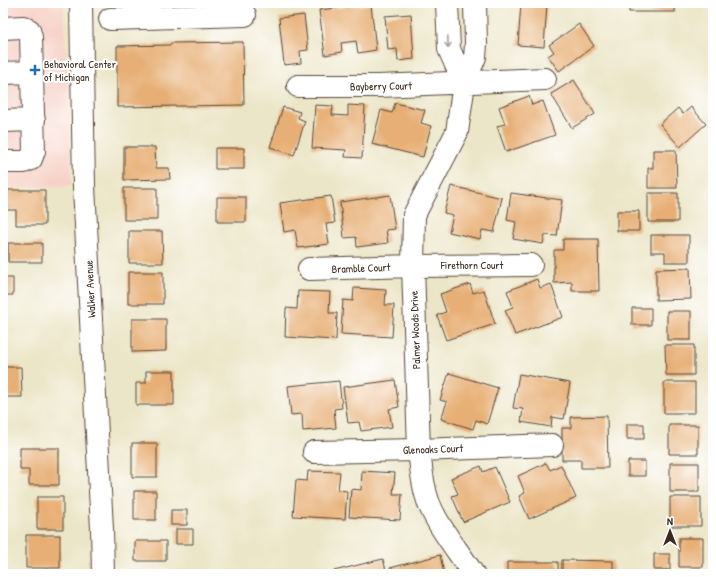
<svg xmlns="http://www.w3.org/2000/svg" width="716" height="577" font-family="'Patrick Hand',sans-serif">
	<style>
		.built { fill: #f7d1c7 }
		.building { fill: #e7af75 }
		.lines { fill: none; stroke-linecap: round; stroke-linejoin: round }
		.minor-casing { stroke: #564638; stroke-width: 24 }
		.minor { stroke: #fff; stroke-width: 22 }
		.oneway { stroke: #a79f9a }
		.poi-dot { fill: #1f6fb2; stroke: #fff; stroke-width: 1.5 }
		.labels { text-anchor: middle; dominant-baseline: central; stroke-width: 4; stroke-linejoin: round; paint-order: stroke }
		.poi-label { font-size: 11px; fill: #3b2a1e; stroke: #fff; text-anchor: start }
		.street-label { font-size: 11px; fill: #3b2a1e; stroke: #fff }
	</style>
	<rect width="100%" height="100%" fill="#fff"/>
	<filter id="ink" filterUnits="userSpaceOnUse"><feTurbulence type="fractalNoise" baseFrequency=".025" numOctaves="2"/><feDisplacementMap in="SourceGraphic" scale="8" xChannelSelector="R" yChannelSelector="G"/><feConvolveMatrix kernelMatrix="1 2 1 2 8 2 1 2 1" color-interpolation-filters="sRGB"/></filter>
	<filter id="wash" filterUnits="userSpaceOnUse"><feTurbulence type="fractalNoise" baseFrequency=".012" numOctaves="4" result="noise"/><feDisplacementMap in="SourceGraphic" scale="16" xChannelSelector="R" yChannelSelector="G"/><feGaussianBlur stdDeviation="0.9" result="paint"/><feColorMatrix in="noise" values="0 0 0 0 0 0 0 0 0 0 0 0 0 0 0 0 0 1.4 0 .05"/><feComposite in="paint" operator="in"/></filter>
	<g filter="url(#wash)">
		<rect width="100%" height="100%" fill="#ece6c8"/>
		<path class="built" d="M 3,3 L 64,3 L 72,186 L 3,188 Z"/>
		<g id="blocks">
			<path class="building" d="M 521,3 L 547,4 L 544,47 L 518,45 Z
				M 629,3 L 675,3 L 675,12 L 629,12 Z
				M 371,4 L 376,50 L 358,53 L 356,41 L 341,43 L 342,52 L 325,55 L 319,10 Z
				M 411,14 L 414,59 L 398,61 L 397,49 L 388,50 L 385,16 Z
				M 304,15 L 308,50 L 300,51 L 301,63 L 284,65 L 279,18 Z
				M 579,24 L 594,46 L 559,71 L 548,56 L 554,52 L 549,45 Z
				M 243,42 L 244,105 L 117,107 L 117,46 L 171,45 L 171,43 Z
				M 574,80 L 595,114 L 572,128 L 551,94 Z
				M 529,96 L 532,105 L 543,101 L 555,135 L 506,152 L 497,126 L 505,124 L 499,107 Z
				M 395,103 L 425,110 L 421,123 L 431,126 L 423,157 L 372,144 L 381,110 L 392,113 Z
				M 315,105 L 333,106 L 332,115 L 348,116 L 348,105 L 365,106 L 362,158 L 345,157 L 346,150 L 312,148 Z
				M 283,107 L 300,112 L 298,118 L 305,121 L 294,155 L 270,147 Z
				M 691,107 L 706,124 L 680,147 L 660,124 L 678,108 L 683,114 Z
				M 124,147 L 155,147 L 156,168 L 169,168 L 170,179 L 124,180 Z
				M 215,148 L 244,148 L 244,169 L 215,169 Z
				M 653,150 L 676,150 L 677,188 L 648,188 L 648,168 L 653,168 Z
				M 451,186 L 502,198 L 494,232 L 482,230 L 480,239 L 449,232 L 453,215 L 444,213 Z
				M 124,188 L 157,188 L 157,220 L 124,220 Z
				M 6,190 L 45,190 L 45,225 L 16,225 L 16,210 L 6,210 Z
				M 511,193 L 562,200 L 557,236 L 545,235 L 543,244 L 513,239 L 516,222 L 507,220 Z
				M 648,193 L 678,193 L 678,222 L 648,222 Z
				M 390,195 L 395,229 L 386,230 L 388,243 L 357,247 L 356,237 L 344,238 L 340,202 Z
				M 331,196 L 335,223 L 326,224 L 329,244 L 298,248 L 295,230 L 284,232 L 280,203 Z
				M 217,197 L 246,197 L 246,222 L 217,222 Z
				M 617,211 L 639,211 L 639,231 L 617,231 Z
				M 129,231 L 162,231 L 163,263 L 129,263 Z
				M 651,235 L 689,235 L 689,262 L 665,262 L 665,252 L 651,252 Z
				M 563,239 L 598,239 L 599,291 L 572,291 L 572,282 L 554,283 L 554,250 L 563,250 Z
				M 8,243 L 42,243 L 42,262 L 8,262 Z
				M 690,268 L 691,299 L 656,300 L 656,269 Z
				M 128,272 L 163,272 L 163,304 L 128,304 Z
				M 3,278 L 13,278 L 13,295 L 3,295 Z
				M 537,279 L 540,288 L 551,284 L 563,317 L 515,335 L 505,310 L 513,307 L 507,291 Z
				M 470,284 L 473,293 L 484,290 L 495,324 L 446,340 L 437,315 L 446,312 L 440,294 Z
				M 354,288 L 386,290 L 385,305 L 394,305 L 392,337 L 341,334 L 343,300 L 353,301 Z
				M 298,291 L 330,292 L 329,313 L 337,313 L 336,340 L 285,337 L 286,308 L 297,309 Z
				M 632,308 L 651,308 L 651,325 L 632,325 Z
				M 667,311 L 691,311 L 691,340 L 667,340 Z
				M 132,319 L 166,319 L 166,351 L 132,352 Z
				M 665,345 L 694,345 L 694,375 L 666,375 Z
				M 3,367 L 21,367 L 22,397 L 3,397 Z
				M 146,371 L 174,371 L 174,405 L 136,405 L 136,383 L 146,383 Z
				M 449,373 L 498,388 L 487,424 L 476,420 L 473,429 L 441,419 L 447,402 L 440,400 Z
				M 519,374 L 570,383 L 564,419 L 552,417 L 551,427 L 521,422 L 523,409 L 513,408 Z
				M 395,380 L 399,407 L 389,409 L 392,427 L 361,431 L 359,422 L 348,423 L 343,387 Z
				M 339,381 L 342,408 L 334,409 L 336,428 L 303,431 L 302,414 L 291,415 L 288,386 Z
				M 664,382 L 695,382 L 695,413 L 664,413 Z
				M 607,416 L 608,468 L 581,468 L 581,460 L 562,460 L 562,428 L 571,428 L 571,417 Z
				M 627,424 L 644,424 L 644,439 L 627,439 Z
				M 669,425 L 698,425 L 698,454 L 669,454 Z
				M 132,443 L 157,443 L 157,477 L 132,477 Z
				M 20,448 L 59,448 L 59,485 L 29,485 L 29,470 L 20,470 Z
				M 628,461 L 645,461 L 645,476 L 628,476 Z
				M 546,463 L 550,470 L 561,465 L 576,498 L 529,519 L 519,496 L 525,493 L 518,476 Z
				M 670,463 L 699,463 L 699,492 L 670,492 Z
				M 481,466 L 483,472 L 495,467 L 510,502 L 463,522 L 452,496 L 458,494 L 451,478 Z
				M 308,471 L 340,472 L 338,490 L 347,491 L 345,519 L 293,516 L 296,480 L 307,481 Z
				M 362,471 L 395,473 L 393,494 L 402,494 L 400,520 L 349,517 L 351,489 L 361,490 Z
				M 134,491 L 156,491 L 156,520 L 134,520 Z
				M 37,497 L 63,497 L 63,529 L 37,529 Z
				M 670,497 L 701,497 L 701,526 L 670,526 Z
				M 171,510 L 187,510 L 187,525 L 171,525 Z
				M 176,529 L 193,529 L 193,544 L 176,544 Z
				M 26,535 L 60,535 L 60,568 L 26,568 Z
				M 679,538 L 703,538 L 703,567 L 679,567 Z
				M 135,541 L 166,541 L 166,561 L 135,561 Z
				M 654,554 L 670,554 L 670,570 L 654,570 Z
				M 440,555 L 444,574 L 392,574 L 390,568 Z
				M 383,559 L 387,574 L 334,574 L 334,571 Z
				M 562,560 L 613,561 L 613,574 L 562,574 Z
				M 507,562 L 558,562 L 558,574 L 507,574 Z"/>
		</g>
	</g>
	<g filter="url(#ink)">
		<use href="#blocks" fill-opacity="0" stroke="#564638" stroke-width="1"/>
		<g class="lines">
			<g class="minor-casing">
				<path id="minor" d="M 81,3 L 84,187 L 102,529 L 103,574
					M 447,3 L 449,49 L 464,83
					M 110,19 L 245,15
					M 3,28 L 23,27 L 29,30 L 31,37 L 34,151 L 31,159 L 24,162 L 3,162
					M 3,73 L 32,72
					M 298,86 L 379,86 L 545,79
					M 3,121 L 34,120
					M 309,269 L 413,266 L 531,265
					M 314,452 L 419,450 L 552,445
					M 473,574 C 459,552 437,526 428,501 C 422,484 421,467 419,450 L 413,266 L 414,215 L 457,132 L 464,83 L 475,57 L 476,44 L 475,3"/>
			</g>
			<use href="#minor" class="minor"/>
		</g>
		<defs><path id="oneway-shaft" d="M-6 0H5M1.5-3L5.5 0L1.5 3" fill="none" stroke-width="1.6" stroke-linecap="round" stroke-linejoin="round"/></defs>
		<use class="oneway" href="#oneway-shaft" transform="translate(448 42) rotate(88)"/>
	</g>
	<path class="poi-dot" d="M33 64h4v4h4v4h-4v4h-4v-4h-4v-4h4z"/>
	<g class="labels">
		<g class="poi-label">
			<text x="44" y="64">Behavioral Center<tspan x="44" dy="13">of Michigan</tspan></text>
		</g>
		<g class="street-label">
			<text transform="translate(381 86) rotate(-1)">Bayberry Court</text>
			<text x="472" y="265">Firethorn Court</text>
			<text transform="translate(361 268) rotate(-2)">Bramble Court</text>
			<text transform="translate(90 289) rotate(-93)">Walker Avenue</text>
			<text transform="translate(415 330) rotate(-92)">Palmer Woods Drive</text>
			<text transform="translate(433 449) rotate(-2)">Glenoaks Court</text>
		</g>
	</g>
	<rect width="716" height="577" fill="none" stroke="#fff" stroke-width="16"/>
	<g transform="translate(670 531)" stroke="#ffffff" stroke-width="3" paint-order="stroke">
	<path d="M0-3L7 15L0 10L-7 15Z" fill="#3b2a1e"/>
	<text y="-6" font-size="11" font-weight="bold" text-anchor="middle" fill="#3b2a1e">N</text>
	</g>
</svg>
